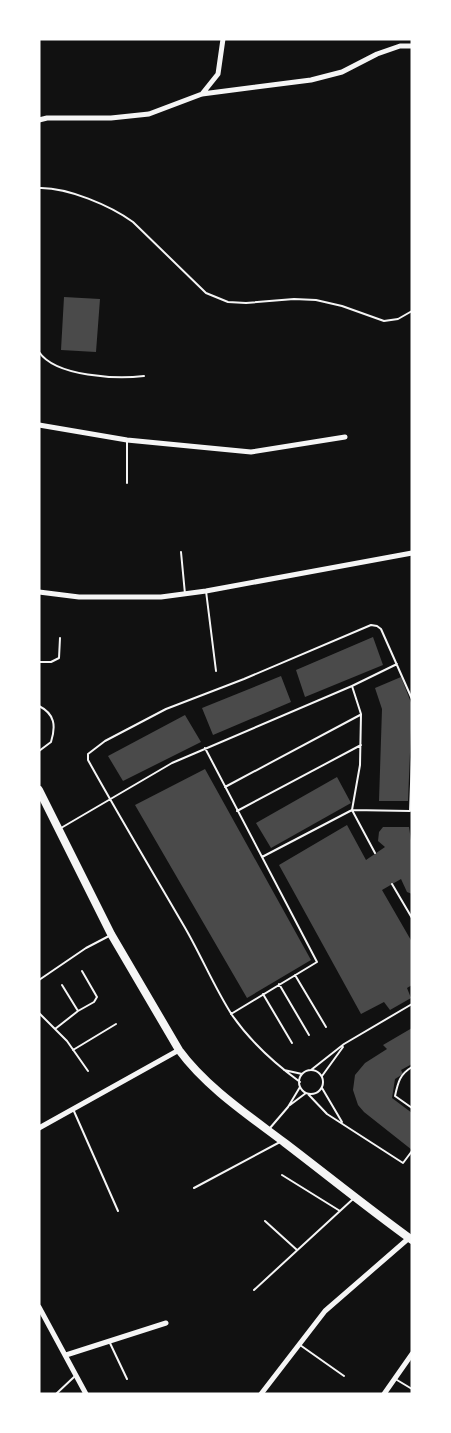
<svg xmlns="http://www.w3.org/2000/svg" width="451" height="1433" font-family="Ubuntu,sans-serif">
	<style>
		.building { fill: #4a4a4a }
		.lines { fill: none; stroke-linecap: round; stroke-linejoin: round }
		.service { stroke: #f5f5f5; stroke-width: 2 }
		.minor { stroke: #f5f5f5; stroke-width: 5 }
		.primary { stroke: #f5f5f5; stroke-width: 8 }
	</style>
	<rect width="100%" height="100%" fill="#111"/>
	<path class="building" d="M 64,297 L 100,299 L 96,352 L 61,350 Z
		M 373,637 L 383,665 L 305,697 L 296,670 Z
		M 281,676 L 291,702 L 213,735 L 202,708 Z
		M 401,677 L 412,705 L 408,801 L 379,801 L 382,709 L 375,688 Z
		M 185,715 L 201,742 L 123,781 L 108,756 Z
		M 205,769 L 311,960 L 247,998 L 135,805 Z
		M 337,777 L 351,803 L 271,848 L 256,823 Z
		M 347,825 L 366,860 L 385,847 L 378,841 L 379,832 L 383,827 L 409,827 L 412,847 L 412,894 L 407,892 L 401,879 L 382,890 L 412,942 L 412,985 L 407,988 L 411,998 L 390,1010 L 384,1002 L 361,1014 L 279,865 Z
		M 412,1028 L 412,1064 L 401,1070 L 403,1074 L 395,1079 L 392,1098 L 412,1113 L 412,1150 L 364,1112 L 358,1105 L 353,1090 L 355,1075 L 365,1063 L 387,1049 L 383,1045 Z"/>
	<g class="lines">
		<path class="service" d="M 39,188 C 67,187 111,206 133,222 L 206,293 L 228,302 L 246,303 L 294,299 L 316,300 L 342,306 L 384,321 L 398,319 L 412,311
			M 39,352 C 56,377 117,379 144,376
			M 127,483 L 127,442
			M 181,552 L 185,594
			M 206,591 L 216,671
			M 39,662 L 51,662 L 59,658 L 60,638
			M 352,686 L 397,664
			M 39,706 C 55,714 56,726 51,742 L 39,751
			M 205,748 L 317,962 L 231,1014
			M 225,787 L 360,715
			M 237,811 L 361,745
			M 61,828 L 172,763 L 352,686 L 361,714 L 360,765 L 352,810 L 262,857
			M 375,853 L 352,810 L 410,811 L 412,757
			M 392,884 L 412,918
			M 295,975 L 326,1027
			M 39,980 L 86,948 L 109,936
			M 279,984 L 309,1035
			M 263,994 L 292,1043
			M 78,1011 L 94,1002 L 97,997 L 82,971
			M 39,1013 L 67,1041 L 88,1071
			M 55,1029 L 78,1011 L 62,985
			M 73,1050 L 116,1024
			M 412,1067 C 400,1074 398,1082 395,1096 L 412,1108
			M299 1082a12 12 0 1 1 24 0a12 12 0 1 1-24 0Z
			M 284,1070 L 302,1074
			M 311,1070 L 344,1044 L 412,1004
			M 322,1076 L 343,1047
			M 300,1082 C 274,1063 250,1041 232,1015 C 214,987 201,955 184,926 C 152,871 119,816 88,760 L 88,754 L 105,741 L 166,709 L 244,679 L 371,625 L 377,626 L 381,629 L 412,699
			M 322,1088 L 342,1122
			M 308,1094 L 327,1114 L 403,1163 L 412,1151
			M 290,1105 L 306,1093
			M 73,1109 L 118,1211
			M 270,1128 L 288,1107 L 300,1087
			M 282,1175 L 340,1211
			M 194,1188 L 280,1142
			M 265,1221 L 297,1250
			M 254,1290 L 353,1199
			M 109,1341 L 127,1379
			M 300,1345 L 344,1376
			M 397,1380 L 412,1389
			M 56,1394 L 74,1377"/>
		<path class="minor" d="M 202,94 L 218,74 L 223,39
			M 39,120 L 47,118 L 111,118 L 149,114 L 202,94 L 311,80 L 342,72 L 377,54 L 400,46 L 412,46
			M 39,425 L 127,440 L 251,452 L 345,437
			M 39,592 L 79,597 L 161,597 L 206,591 L 412,553
			M 39,1128 L 179,1050
			M 39,1307 L 86,1394
			M 66,1355 L 166,1323
			M 261,1394 L 325,1311 L 409,1238
			M 384,1394 L 412,1354"/>
		<path class="primary" d="M 39,790 L 111,934 L 179,1050 C 206,1087 248,1115 285,1143 C 327,1175 369,1209 412,1240"/>
	</g>
	<rect width="451" height="1433" fill="none" stroke="#ffffff" stroke-width="81"/>
</svg>
